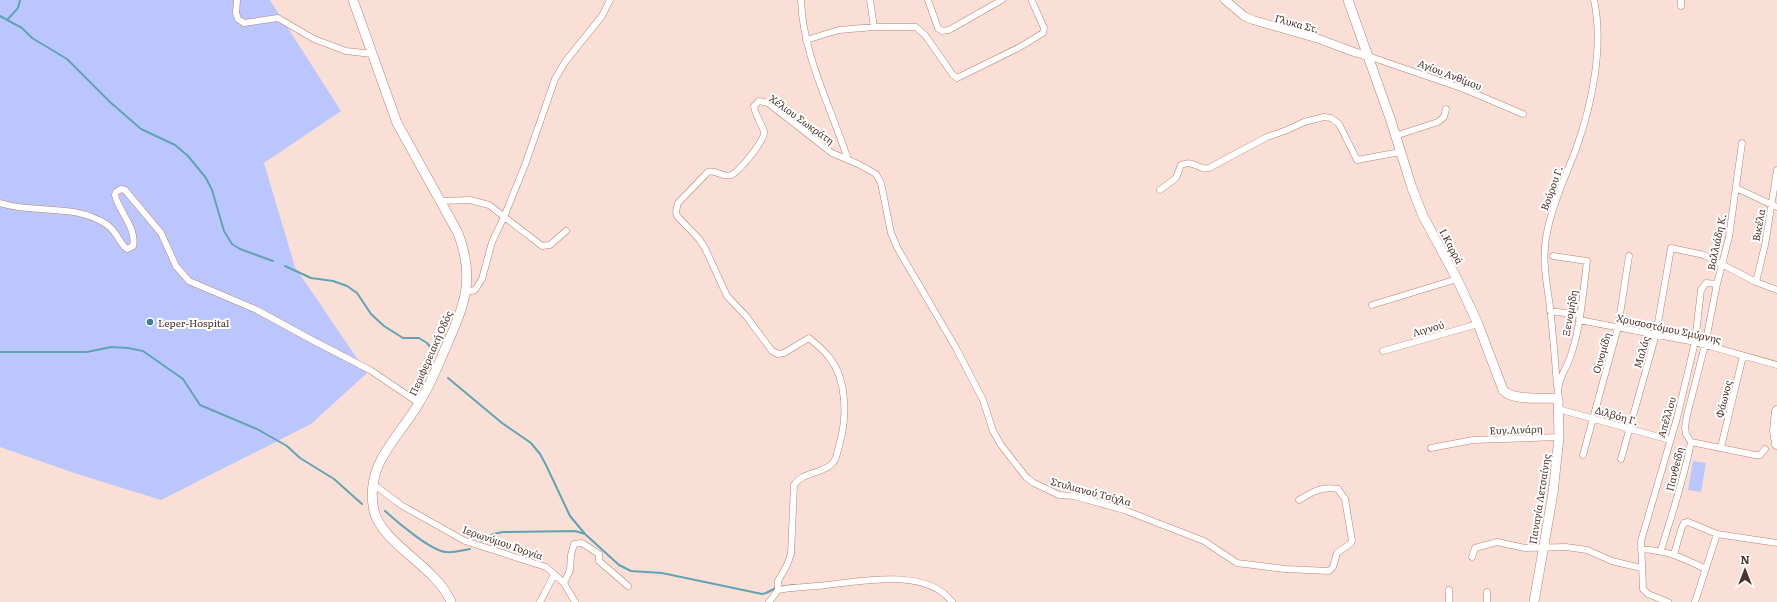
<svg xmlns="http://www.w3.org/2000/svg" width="1777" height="602" font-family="Literata,serif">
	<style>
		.green { fill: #bcc6fe }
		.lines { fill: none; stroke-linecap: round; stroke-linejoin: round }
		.stream { stroke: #60a4b4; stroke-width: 2 }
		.minor-casing { stroke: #bf8170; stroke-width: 7 }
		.tertiary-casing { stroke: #bf8170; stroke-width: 9 }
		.secondary-casing { stroke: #bf8170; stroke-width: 10 }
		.primary-casing { stroke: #bf8170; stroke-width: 11 }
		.minor { stroke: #fff; stroke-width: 6 }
		.tertiary { stroke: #fff; stroke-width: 8 }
		.secondary { stroke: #fff; stroke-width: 9 }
		.primary { stroke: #fff; stroke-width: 10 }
		.poi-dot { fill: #3d8090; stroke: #fff; stroke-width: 1.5 }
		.labels { text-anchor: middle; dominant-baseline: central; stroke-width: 4; stroke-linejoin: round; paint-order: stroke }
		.street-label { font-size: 10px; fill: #4e342c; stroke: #fff }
		.poi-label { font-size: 10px; fill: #4e342c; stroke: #fff; text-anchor: start }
	</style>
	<rect width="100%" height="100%" fill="#fadfd7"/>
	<path class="green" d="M 0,0 L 270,0 L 341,111 L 264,163 L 295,267 L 367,373 L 311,424 L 161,500 L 74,473 L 0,447 Z
		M 1693,461 L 1706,463 L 1701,492 L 1688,490 Z"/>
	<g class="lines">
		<path class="stream" d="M 0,16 L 22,28 L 32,38 L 67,59 L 110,102 L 141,129 L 175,145 L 188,156 L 206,178 L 212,190 L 224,231 L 232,244 L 240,249 L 273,261
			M 7,20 L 18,8 L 20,0
			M 285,266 L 311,278 L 333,281 L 347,286 L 357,293 L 371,314 L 384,326 L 403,338 L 419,338 L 427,343 L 432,349 L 434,357
			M 0,352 L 87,352 L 111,347 L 128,348 L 143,351 L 183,379 L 200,405 L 257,429 L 287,446 L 300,458 L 334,479 L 362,504
			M 448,378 L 502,423 L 531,443 L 540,454 L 546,465 L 570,516 L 585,534
			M 385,511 C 396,521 431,551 446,552 C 454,553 463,550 470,549
			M 481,541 L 493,534 L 503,532 L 575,531 L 585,534 L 619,565 L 631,571 L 662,573 L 762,594 L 766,593 L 776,588
			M 780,587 L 794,585"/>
		<g class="minor-casing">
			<path id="minor" d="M 237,0 L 236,13 L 238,19 L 244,23 L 278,18 L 314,39 L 346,51 L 372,54
				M 801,0 C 803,56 831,107 848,160
				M 870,0 L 874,27
				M 928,0 L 938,28 L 942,31 L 949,30 L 1002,0
				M 1681,0 L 1681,6
				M 806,40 L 839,30 L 874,27 L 916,27 L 925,35 L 953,75 L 957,78 L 1020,47 L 1043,33 L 1044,28 L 1032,1
				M 1368,56 L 1464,89 L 1523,114
				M 1395,136 L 1438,122 L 1444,117 L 1446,109
				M 1736,188 L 1777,207
				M 1160,190 L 1176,178 L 1181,165 C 1196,159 1197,171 1209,168 L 1267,137 L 1287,130 L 1304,122 L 1324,117 L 1331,118 L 1339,124 L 1357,160 L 1400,152
				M 440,201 L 470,200 L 489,205 L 542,246 L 550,245 L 566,231
				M 0,203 C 35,214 73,203 106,224 C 118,232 118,242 127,249 L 133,246 C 137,228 119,212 115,195 L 116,192 L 121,189 L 125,190 L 161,233 L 176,266 L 189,281 L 257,310 L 312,340 L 370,370 L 419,403
				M 1553,256 L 1587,261 C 1583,293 1581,325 1571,355 C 1565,373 1557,378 1558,398
				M 1756,282 L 1765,245 L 1777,170
				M 466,292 L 475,290 L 482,279 L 492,242 L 504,217 L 525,165 L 555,79 L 565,62 L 602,16 L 610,0
				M 1372,305 L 1457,279
				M 1550,311 L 1580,315
				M 1579,320 L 1695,342 L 1777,365
				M 1383,351 L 1478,324
				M 1557,386 C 1555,360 1553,333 1550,307 C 1547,285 1542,260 1546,238 C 1551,207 1565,178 1576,149 C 1592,105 1604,46 1594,0
				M 1558,409 L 1670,440
				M 1691,442 L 1755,455 L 1760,455 L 1765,449
				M 1721,447 L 1743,356
				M 1431,448 L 1473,440 L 1559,437
				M 1583,455 L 1618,327 L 1629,256
				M 1621,459 L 1656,334 L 1671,248 L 1704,255 L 1756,282 L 1777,290
				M 373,484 L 401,505 L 465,541 L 546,567 L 564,583 L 575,602
				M 1641,549 C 1669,551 1681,557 1706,569
				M 1661,550 C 1672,514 1684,479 1691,442 L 1686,434 L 1685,427 L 1687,415 L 1705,345 L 1717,284 L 1729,237 L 1742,143
				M 1674,554 L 1682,527 L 1684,523 L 1688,522 L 1717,534 L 1777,543
				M 1472,557 L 1475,548 L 1497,542 L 1525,548 L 1566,547 L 1587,550 L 1612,561 L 1641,568
				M 564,583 L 570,570 L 571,555 L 574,544 L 582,543 L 599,554 L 599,561 L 628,586
				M 778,590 C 794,587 811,587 827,585 C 863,581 927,568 952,602
				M 1487,592 L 1487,602
				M 540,602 L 554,575
				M 769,602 L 778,590 L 778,581 L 787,565 L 791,554 L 794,485 C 802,472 823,474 833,463 C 837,458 838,449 840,442 C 847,417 847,379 829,357 C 824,350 816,344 809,338 L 784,353 L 778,354 L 772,351 L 746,316 L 727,296 L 705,248 L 699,239 L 677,216 L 676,211 L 678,203 L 708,172 C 716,169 722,178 731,175 C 739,172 765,140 764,132 C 762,123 755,116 754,106 L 759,101 L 768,103 L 832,153 L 858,164 L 876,174 L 881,183 L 891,233 L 898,249 L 956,348 L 983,400 L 993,431 L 1001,445 L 1026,477 L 1034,483 L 1059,495 L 1074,496 L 1124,510 L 1204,541 L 1237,563 L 1285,569 L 1329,571 L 1333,567 L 1337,553 L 1351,543 L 1352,541 L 1345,499 L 1338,489 C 1322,486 1312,492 1299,500
				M 1449,602 L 1449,590
				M 1668,602 L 1648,594 L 1643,589 L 1641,541 L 1677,418 L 1695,342 L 1701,290 L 1706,283 L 1717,284
				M 1695,602 L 1717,534"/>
		</g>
		<g class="tertiary-casing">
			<path id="tertiary" d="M 1225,0 L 1244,16 L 1253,20 L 1319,39 L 1354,52 L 1368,56"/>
		</g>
		<g class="secondary-casing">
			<path id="secondary" d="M 353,0 L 397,123 L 458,233 C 476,280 464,306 445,349 C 437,367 430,386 419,403 C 398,439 364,464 374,511 C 383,545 436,566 451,602
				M 1348,0 L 1391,121 L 1412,188 L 1423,216 L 1457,279 L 1478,324 L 1503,390 C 1511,401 1544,398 1558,398 L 1559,437 L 1553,493 L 1534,602"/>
		</g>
		<g class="primary-casing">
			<path id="primary" d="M 1777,411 L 1775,431 L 1777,444"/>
		</g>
		<use href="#minor" class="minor"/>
		<use href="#tertiary" class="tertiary"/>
		<use href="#secondary" class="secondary"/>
		<use href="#primary" class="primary"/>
	</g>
	<circle class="poi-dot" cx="150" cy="322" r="4"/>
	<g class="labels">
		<g class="street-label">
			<text transform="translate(1297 23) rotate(15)">Γλυκα Στ.</text>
			<text transform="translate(1450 74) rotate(21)">Αγίου Ανθίμου</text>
			<text transform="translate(802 119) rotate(36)">Χέλιου Σωκράτη</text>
			<text transform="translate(1551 188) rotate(-70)">Βούρου Γ.</text>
			<text transform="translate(1758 225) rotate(-80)">Βικέλα</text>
			<text transform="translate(1716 242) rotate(-78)">Βαλλιάδη Κ.</text>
			<text transform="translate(1452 246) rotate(62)">Ι.Καρρά</text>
			<text transform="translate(1569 313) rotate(-80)">Ξενομήδη</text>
			<text transform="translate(1428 328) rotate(-16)">Λιγνού</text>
			<text transform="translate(1669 328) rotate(12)">Χρυσοστόμου Σμύρνης</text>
			<text transform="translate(1641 352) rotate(-74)">Μαλάς</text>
			<text transform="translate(430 353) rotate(-66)">Περιφερειακή Οδός</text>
			<text transform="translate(1601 353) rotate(-74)">Οινομίδη</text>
			<text transform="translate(1723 399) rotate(-76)">Φάωνος</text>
			<text transform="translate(1617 415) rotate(16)">Διλβόη Γ.</text>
			<text transform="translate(1666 417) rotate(-74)">Απέλλου</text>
			<text transform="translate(1516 429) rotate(-2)">Ευγ.Λινάρη</text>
			<text transform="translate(1674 469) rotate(-76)">Πανθείδη</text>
			<text transform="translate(1091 491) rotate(15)">Στυλιανού Τσίχλα</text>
			<text transform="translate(1539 499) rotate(-81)">Παναγία Λετσαίνης</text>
			<text transform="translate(503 542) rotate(19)">Ιερωνύμου Γοργία</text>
		</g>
		<g class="poi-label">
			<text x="158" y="322">Leper-Hospital</text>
		</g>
	</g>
	<g transform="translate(1745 570)" stroke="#ffffff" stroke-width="3" paint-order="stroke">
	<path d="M0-3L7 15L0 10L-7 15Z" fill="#4e342c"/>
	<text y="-6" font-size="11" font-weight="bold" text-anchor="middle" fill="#4e342c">N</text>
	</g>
</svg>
